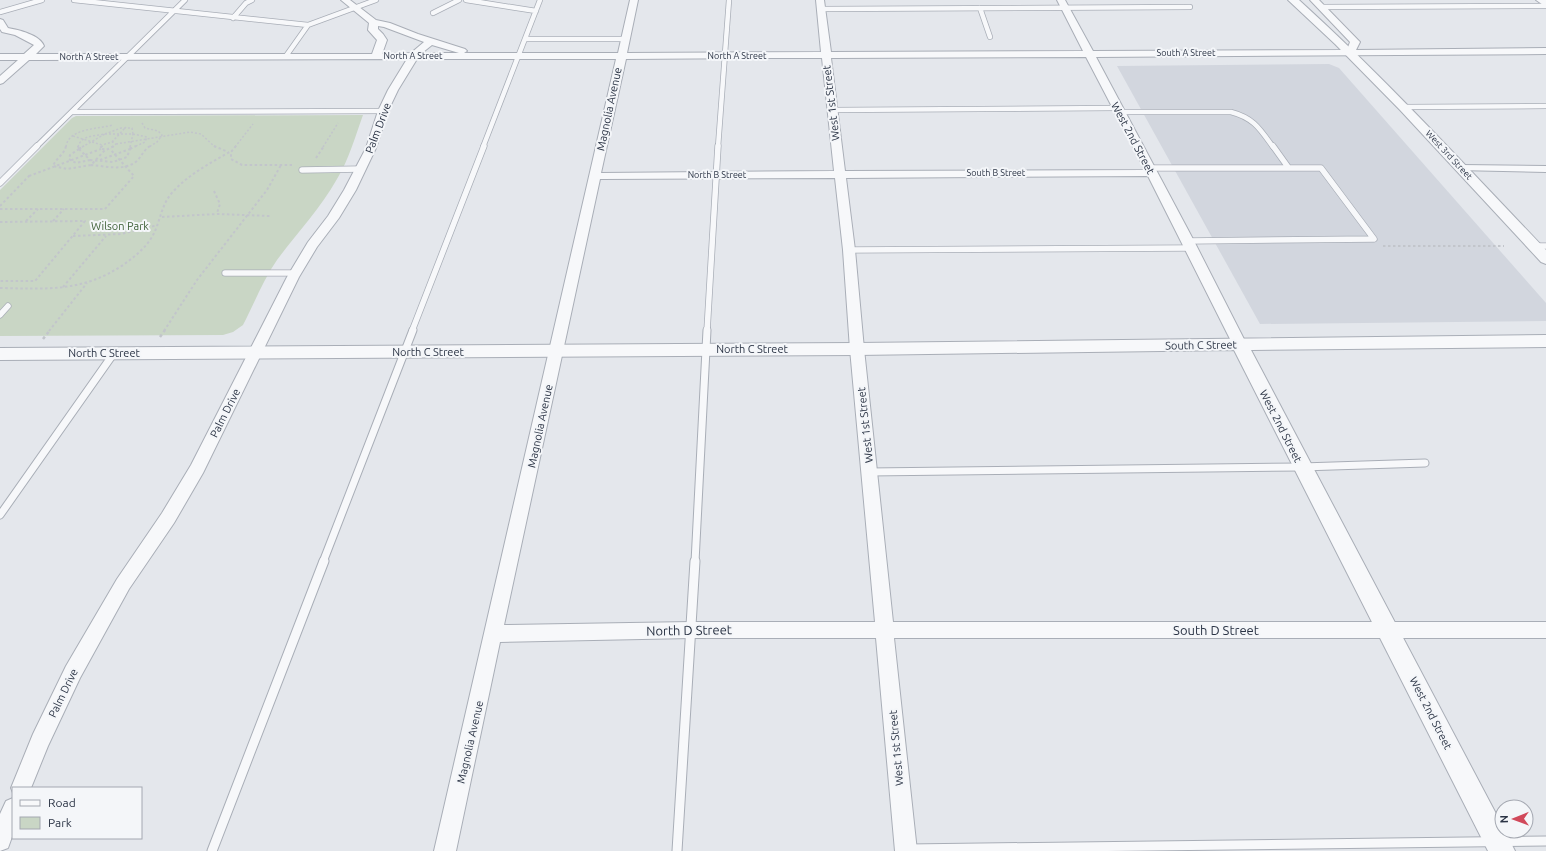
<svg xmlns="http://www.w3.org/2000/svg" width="1546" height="851" font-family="Ubuntu,sans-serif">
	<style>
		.built { fill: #d2d6de }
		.green { fill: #c9d6c5 }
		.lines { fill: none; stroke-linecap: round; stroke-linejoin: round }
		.service-far3-casing { stroke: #a9aeb7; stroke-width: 6 }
		.service-far2-casing { stroke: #a9aeb7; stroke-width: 7 }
		.service-far1-casing { stroke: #a9aeb7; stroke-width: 9 }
		.service-casing { stroke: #a9aeb7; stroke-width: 11 }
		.minor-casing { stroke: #a9aeb7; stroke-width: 2 }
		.tertiary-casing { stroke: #a9aeb7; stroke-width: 2 }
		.path-far2 { stroke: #c2c5cb; stroke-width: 1.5; stroke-dasharray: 2 2; stroke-linecap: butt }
		.path-far1 { stroke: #c2c5cb; stroke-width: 2; stroke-dasharray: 2.5 2.5; stroke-linecap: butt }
		.path { stroke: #c2c5cb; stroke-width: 2.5; stroke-dasharray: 3 3; stroke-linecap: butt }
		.service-far3 { stroke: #f7f8fa; stroke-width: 4.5 }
		.service-far2 { stroke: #f7f8fa; stroke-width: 5.5 }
		.service-far1 { stroke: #f7f8fa; stroke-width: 7 }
		.service { stroke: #f7f8fa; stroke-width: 9 }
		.minor { fill: #f7f8fa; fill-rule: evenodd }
		.tertiary { fill: #f7f8fa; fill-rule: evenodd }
		.labels { text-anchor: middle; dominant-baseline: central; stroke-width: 4; stroke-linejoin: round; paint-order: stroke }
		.far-street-label { font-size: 9px; fill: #2b3445; stroke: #f4f6f9 }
		.street-label { font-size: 11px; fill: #2b3445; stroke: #f4f6f9 }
		.park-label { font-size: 11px; fill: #3f6138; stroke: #f4f6f9 }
		.near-street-label { font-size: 13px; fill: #2b3445; stroke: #f4f6f9 }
	</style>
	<rect width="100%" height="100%" fill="#e4e7ec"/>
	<path class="built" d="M 1329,64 L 1339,68 L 1546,303 L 1546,321 L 1260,324 L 1117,66 Z"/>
	<path class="green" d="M 363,115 C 355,137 349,159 337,179 C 320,209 297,233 277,260 C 263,280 254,304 243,325 L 233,332 L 223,335 L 0,336 L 0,190 L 72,118 L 76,116 Z"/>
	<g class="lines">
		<g class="service-far3-casing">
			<path id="service-far3" d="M 74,0 L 308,25
				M 466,0 L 536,11
				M 1321,7 L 1546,6
				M 980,8 L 990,37
				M 822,9 L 1190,7
				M 0,12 L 42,0
				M 433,13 L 459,0
				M 233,18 L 246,3 L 252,0
				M 526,39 L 626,39
				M 286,56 L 308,25 L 376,0
				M 1404,107 L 1546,106
				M 832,110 L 1117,108
				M 72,112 L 383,111
				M 1120,112 L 1231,112 C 1254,118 1260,129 1273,147
				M 36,147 L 185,0
				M 483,147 L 540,0
				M 718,147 L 729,0"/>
		</g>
		<g class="service-far2-casing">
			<path id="service-far2" d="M 1273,146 L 1288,167
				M 1149,168 L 1321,168 L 1374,239 L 1188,241
				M 302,170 L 361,169
				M 0,183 L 37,146
				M 1534,246 L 1546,246
				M 849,250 L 1191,248
				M 225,273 L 296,273
				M 0,315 L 8,306
				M 412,331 L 484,146
				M 707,331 L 718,146"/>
		</g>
		<g class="service-far1-casing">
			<path id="service-far1" d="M 869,472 L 1302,467 L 1425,463
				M 0,515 L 114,353
				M 323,562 L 413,330
				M 695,562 L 707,330"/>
		</g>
		<g class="service-casing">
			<path id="service" d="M 908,849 L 1546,841
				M 212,851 L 324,561
				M 677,851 L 695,561"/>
		</g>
		<g class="minor-casing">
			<path id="minor" d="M 341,0 L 350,0 L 376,20 L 390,23 L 418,34 L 465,49 L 467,51 L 464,53 L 618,53 L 630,0 L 638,0 L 627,53 L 821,52 L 816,0 L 824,0 L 831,52 L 1083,51 L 1057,0 L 1065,0 L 1093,51 L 1347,50 L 1350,42 L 1310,0 L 1319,0 L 1358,40 L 1360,42 L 1356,50 L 1546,48 L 1546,54 L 1096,57 L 1194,241 L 1247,345 L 1245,348 L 1240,350 L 1235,348 L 1233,345 L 1148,176 L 846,178 L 855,250 L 864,349 L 893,622 L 1546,622 L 1546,638 L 894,638 L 917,851 L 895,851 L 876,638 L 691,638 L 500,642 L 456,851 L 434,851 L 616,59 L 417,59 L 398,90 L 388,111 L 376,148 L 356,190 L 339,218 L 317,247 L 299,277 L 203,473 L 174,523 L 129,589 L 80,678 L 48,746 L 31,788 L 13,788 L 13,793 L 11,788 L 33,734 L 66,666 L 117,579 L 162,513 L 191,465 L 287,277 L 308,242 L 328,216 L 344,190 L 366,148 L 378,111 L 388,90 L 407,59 L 29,60 L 3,83 L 0,84 L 0,76 L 18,60 L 0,60 L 0,54 L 24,54 L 34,45 L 15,35 L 2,32 L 0,29 L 0,19 L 3,20 L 8,28 C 19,30 40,35 44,46 L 36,54 L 372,54 L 377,40 L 368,30 L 369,23 ZM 378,26 L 384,27 L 424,42 L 411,53 L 382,54 L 387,40 L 383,34 L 378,29 ZM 432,45 L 459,53 L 460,53 L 422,53 ZM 1086,57 L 1145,170 L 845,171 L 831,58 ZM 773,58 L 822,58 L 834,171 L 601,173 L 626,59 ZM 835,178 L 843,250 L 850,349 L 875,622 L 691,622 L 504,625 L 600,179 Z
				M 1536,0 L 1546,0 L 1546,7 Z
				M 1461,165 L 1546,166 L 1546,172 L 1457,170 L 1455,168 L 1457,166 Z
				M 13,798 L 13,834 L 8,848 L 0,851 L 0,814 L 6,801 Z"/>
		</g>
		<g class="tertiary-casing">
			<path id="tertiary" d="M 1288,0 L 1299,0 C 1386,79 1465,165 1546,250 L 1546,264 L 1541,262 L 1400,110 L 1335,44 Z
				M 1546,335 L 1546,347 L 1251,350 L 1502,825 L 1502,831 L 1505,831 L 1515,851 L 1488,851 L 1234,350 L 857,355 L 0,360 L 0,348 L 857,343 Z"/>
		</g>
		<path class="path-far2" d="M 142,123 L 145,128 L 158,131 L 162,135 L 157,142 L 149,147
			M 105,134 L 133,134
			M 105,134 L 121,128 L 132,128 L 133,134
			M 133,134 L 147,137 L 145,142 L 134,147
			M 73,136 L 102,145
			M 112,142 L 126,127
			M 116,144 L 190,132 L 201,134 L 215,147
			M 66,147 C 68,128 99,129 113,125
			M 78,147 C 81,135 95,136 105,134
			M 82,147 L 105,134
			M 101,147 L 105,144 L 113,142 L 116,144 L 113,147
			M 130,147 L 133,134
			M 235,147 L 253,124
			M 323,147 L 338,123"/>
		<path class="path-far1" d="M 66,146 C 64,155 56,158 53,166 L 67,169 L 91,165 L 105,150
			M 78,146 L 79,149
			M 102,146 L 100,148 L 106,150 L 114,146
			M 214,146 L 228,152
			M 236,146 L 231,152 L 231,159 L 242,165 L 292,165
			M 79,149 L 90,160
			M 79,149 L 70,155 L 69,159 L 76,163 L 90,160
			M 79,149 L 84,146
			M 130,149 L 131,146
			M 130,149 L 136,146
			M 316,158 L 324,146
			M 90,160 L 113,162 L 127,157 L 130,149
			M 100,160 L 130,149
			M 91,165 C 105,166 126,172 138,160 C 142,155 144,150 150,146
			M 29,176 L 101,149
			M 214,191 L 220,204 L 217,213
			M 0,206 L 30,175
			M 0,209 L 105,209 L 134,176 L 110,149
			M 162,217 L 217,214 L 270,216
			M 26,221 L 38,209
			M 53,221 L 64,209
			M 0,222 L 85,221 L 35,281 L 0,281
			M 73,236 L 121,234 L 158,225
			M 1383,246 L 1504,246
			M 63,287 L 106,236
			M 0,288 C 46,289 83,292 123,265 C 133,258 143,250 150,240 C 160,226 160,207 171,194 C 188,174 211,163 233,150
			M 49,331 L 87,283
			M 164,331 L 197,280 L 267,190 L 281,165"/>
		<path class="path" d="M 160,337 L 165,330
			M 43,339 L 50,330"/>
		<use href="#service-far3" class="service-far3"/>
		<use href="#service-far2" class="service-far2"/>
		<use href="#service-far1" class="service-far1"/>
		<use href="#service" class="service"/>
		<use href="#minor" class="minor"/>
		<use href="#tertiary" class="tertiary"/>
	</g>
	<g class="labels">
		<g class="far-street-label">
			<text x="1186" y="53">South A Street</text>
			<text x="413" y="56">North A Street</text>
			<text x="737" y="56">North A Street</text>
			<text x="89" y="57">North A Street</text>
			<text transform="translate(1449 155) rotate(47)">West 3rd Street</text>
			<text x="996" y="173">South B Street</text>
			<text x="717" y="175">North B Street</text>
		</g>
		<g class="street-label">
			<text transform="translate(831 103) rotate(-97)">West 1st Street</text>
			<text transform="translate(609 109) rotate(-78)">Magnolia Avenue</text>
			<text transform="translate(378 128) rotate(-69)">Palm Drive</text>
			<text transform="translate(1133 138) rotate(62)">West 2nd Street</text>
			<text transform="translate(1201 345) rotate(-1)">South C Street</text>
			<text x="752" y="349">North C Street</text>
			<text x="428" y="352">North C Street</text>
			<text x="104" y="353">North C Street</text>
			<text transform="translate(225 413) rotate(-63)">Palm Drive</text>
			<text transform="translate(865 425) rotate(-96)">West 1st Street</text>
			<text transform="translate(540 426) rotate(-78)">Magnolia Avenue</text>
			<text transform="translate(1281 426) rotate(63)">West 2nd Street</text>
			<text transform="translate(63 693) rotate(-64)">Palm Drive</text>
			<text transform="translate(1431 713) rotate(63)">West 2nd Street</text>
			<text transform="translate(470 742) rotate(-77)">Magnolia Avenue</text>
			<text transform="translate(896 748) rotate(-95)">West 1st Street</text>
		</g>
		<g class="park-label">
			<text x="120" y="226">Wilson Park</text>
		</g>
		<g class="near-street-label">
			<text transform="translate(689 630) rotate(-1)">North D Street</text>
			<text x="1216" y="630">South D Street</text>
		</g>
	</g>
	<rect x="12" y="787" width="130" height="52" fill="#f4f6f9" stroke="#a4a8b1"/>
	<rect x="20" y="800" width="20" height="6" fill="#f7f8fa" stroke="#a4a8b1"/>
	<text x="48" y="807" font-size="12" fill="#2b3445">Road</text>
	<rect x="20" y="817" width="20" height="12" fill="#c9d6c5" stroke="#a4a8b1"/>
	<text x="48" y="827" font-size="12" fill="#2b3445">Park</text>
	<g transform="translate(1514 819) rotate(269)"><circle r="19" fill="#f4f6f9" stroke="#a4a8b1"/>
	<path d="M0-3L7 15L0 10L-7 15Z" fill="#d1495b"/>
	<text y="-6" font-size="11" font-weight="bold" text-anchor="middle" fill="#2b3445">N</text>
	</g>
</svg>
